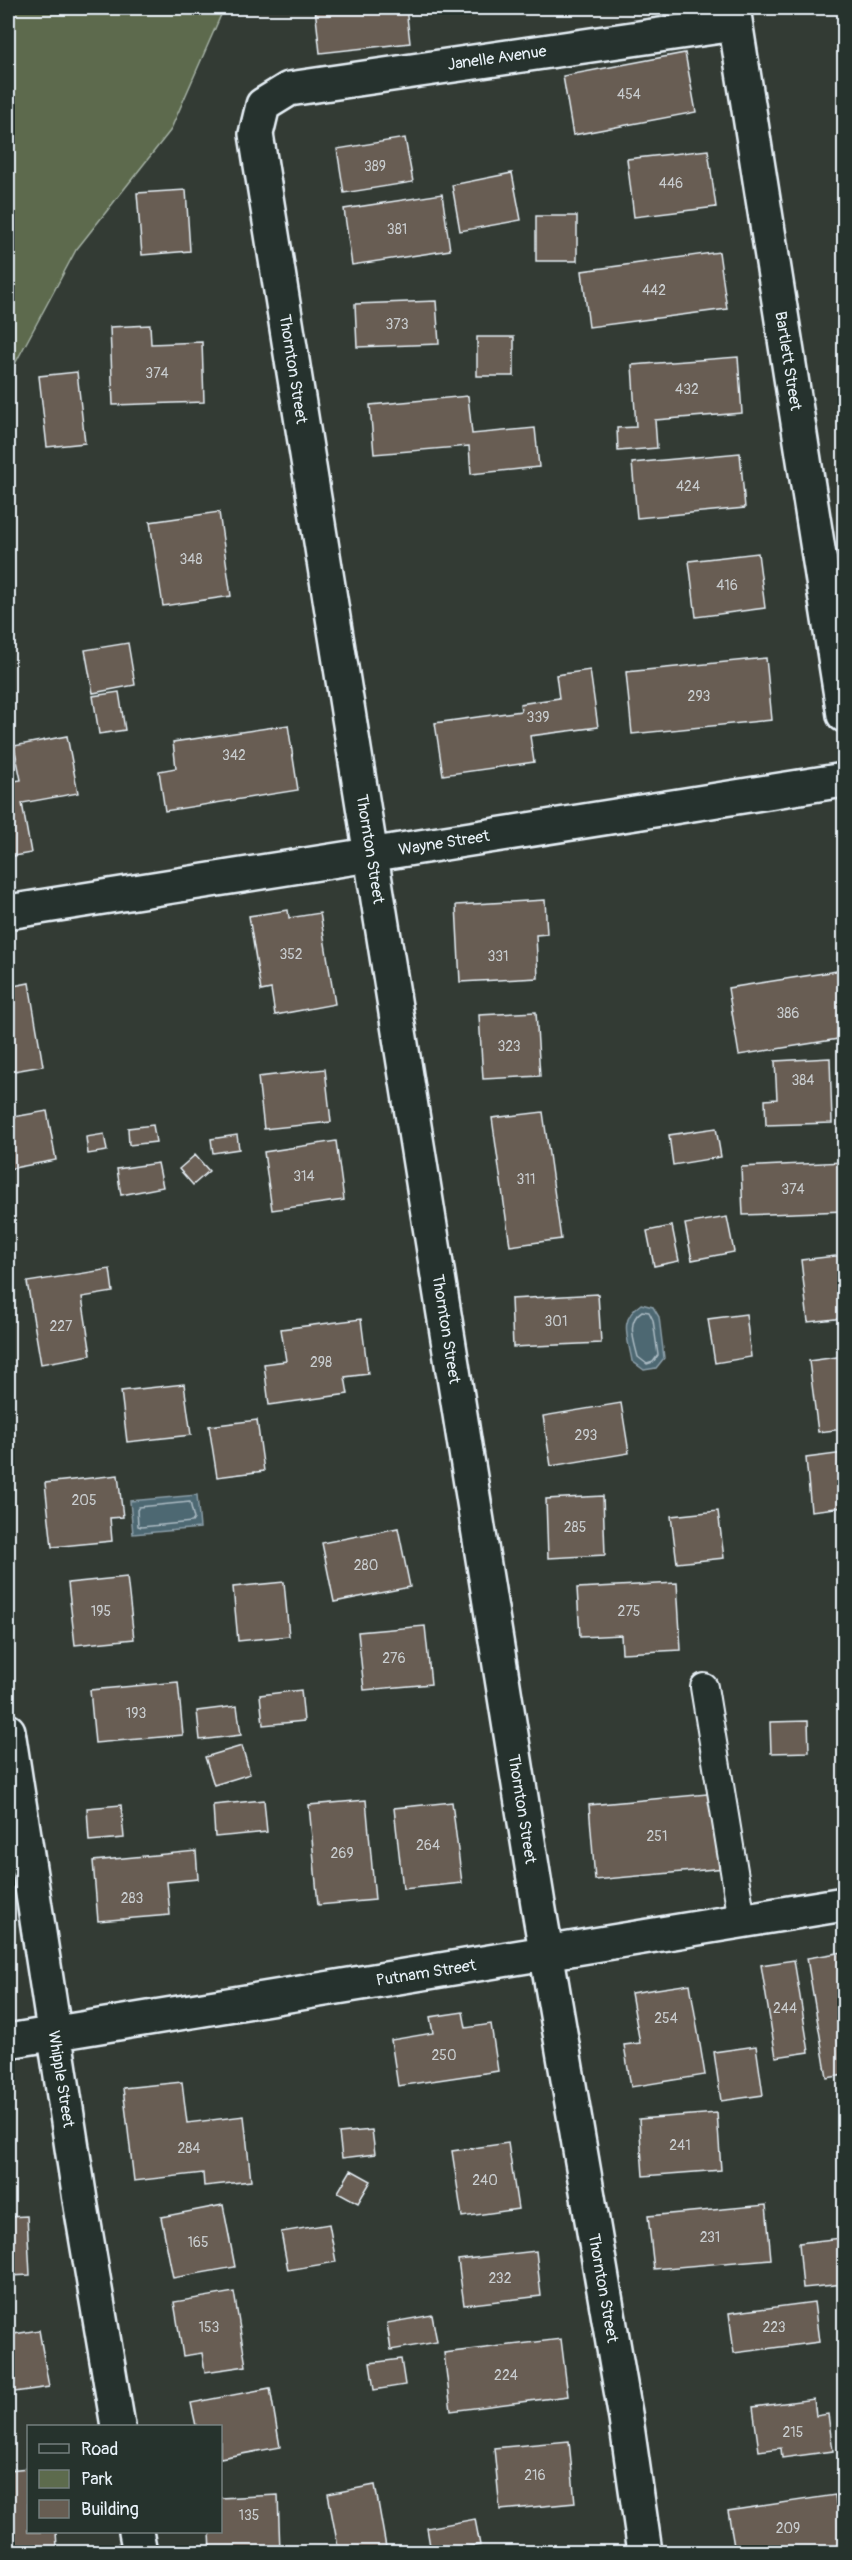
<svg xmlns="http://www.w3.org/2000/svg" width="852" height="2560" font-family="Pangolin,sans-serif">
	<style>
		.green { fill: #5d6b4d; stroke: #a2aea2; stroke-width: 1.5 }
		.water { fill: #4d6772; stroke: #8b9ea8; stroke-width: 1.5 }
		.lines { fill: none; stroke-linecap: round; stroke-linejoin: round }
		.shore { stroke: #aabac2; stroke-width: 1.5 }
		.building { fill: #675d52; stroke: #e8f1f8; stroke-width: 1.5 }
		.service-casing { stroke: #e8f1f8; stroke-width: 30 }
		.minor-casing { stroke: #e8f1f8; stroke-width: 38 }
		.service { stroke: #26332d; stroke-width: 26 }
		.minor { stroke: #26332d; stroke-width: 33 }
		.labels { text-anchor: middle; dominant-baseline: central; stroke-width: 4.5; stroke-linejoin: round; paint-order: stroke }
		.number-label { font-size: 14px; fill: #c8ccce }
		.street-label { font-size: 16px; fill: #e8f1f8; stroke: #26332d }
	</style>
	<rect width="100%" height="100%" fill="#333b34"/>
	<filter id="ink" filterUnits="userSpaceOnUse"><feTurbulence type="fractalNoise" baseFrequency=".0167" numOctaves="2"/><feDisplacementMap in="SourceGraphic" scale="12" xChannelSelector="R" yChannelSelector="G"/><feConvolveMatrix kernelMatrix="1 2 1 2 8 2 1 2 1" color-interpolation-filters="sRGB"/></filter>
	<g filter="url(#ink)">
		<path class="green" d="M 8,8 L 224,8 L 170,131 L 76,250 L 8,377 Z"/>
		<path class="water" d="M 641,1304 L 653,1307 L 659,1317 L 664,1358 L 656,1368 L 644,1370 L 632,1361 C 628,1337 618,1320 641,1304 Z
			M 197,1495 L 200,1528 L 133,1534 L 130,1501 Z"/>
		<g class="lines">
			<path class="shore" d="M 642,1311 L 649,1312 L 653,1320 L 658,1355 L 653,1362 L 647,1364 L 638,1357 C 634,1341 626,1321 642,1311 Z
				M 190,1502 L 194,1519 L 192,1522 L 141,1527 L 138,1526 L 137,1510 L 139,1507 Z"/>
		</g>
		<path class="building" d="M 315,8 L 406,8 L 410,43 L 320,53 Z
			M 685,53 L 696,112 L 573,135 L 563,76 Z
			M 405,138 L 413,182 L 344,193 L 337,149 Z
			M 708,150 L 716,207 L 634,217 L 627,159 Z
			M 512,173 L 521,220 L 460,231 L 452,185 Z
			M 186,190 L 190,251 L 142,255 L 137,193 Z
			M 442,194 L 450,250 L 352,265 L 344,209 Z
			M 536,216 L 577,216 L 577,261 L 536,261 Z
			M 719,252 L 727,309 L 589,327 L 582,271 Z
			M 436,301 L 439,344 L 357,347 L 355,304 Z
			M 150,325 L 151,344 L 202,342 L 204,402 L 113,405 L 110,327 Z
			M 477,337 L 514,337 L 514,376 L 477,376 Z
			M 738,357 L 742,413 L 655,420 L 657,448 L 618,451 L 617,428 L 636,427 L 632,365 Z
			M 77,372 L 85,443 L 47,447 L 39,376 Z
			M 468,396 L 472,434 L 535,428 L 539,467 L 471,474 L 469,446 L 374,454 L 370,405 Z
			M 740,453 L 745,508 L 637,518 L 632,463 Z
			M 219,512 L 231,596 L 163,606 L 150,522 Z
			M 758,553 L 765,608 L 696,617 L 689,561 Z
			M 128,643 L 135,685 L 93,693 L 85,650 Z
			M 766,658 L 772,720 L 632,734 L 626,672 Z
			M 590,670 L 598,727 L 530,736 L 534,762 L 443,775 L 435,723 L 521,711 L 520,704 L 559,698 L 556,675 Z
			M 119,692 L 125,730 L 99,734 L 93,696 Z
			M 288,725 L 298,790 L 165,811 L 159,771 L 176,768 L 173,742 Z
			M 67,736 L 78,793 L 22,803 L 31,853 L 8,857 L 8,782 L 21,780 L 14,746 Z
			M 545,900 L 547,934 L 536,935 L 538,978 L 460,982 L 456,905 Z
			M 288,910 L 289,918 L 320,913 L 335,1004 L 275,1015 L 271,989 L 261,991 L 249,916 Z
			M 844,970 L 844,1038 L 739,1055 L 728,988 Z
			M 29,983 L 43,1066 L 8,1072 L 8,987 Z
			M 536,1012 L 540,1076 L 483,1079 L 479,1015 Z
			M 830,1058 L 832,1123 L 766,1125 L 765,1100 L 777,1099 L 775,1061 Z
			M 325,1069 L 331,1122 L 264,1129 L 258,1077 Z
			M 47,1111 L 56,1160 L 8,1169 L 8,1118 Z
			M 543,1112 L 561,1239 L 510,1246 L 492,1118 Z
			M 153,1125 L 156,1142 L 129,1145 L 128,1128 Z
			M 716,1128 L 721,1157 L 673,1165 L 669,1135 Z
			M 104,1134 L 107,1151 L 88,1154 L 86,1137 Z
			M 237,1135 L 239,1149 L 213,1153 L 211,1139 Z
			M 336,1141 L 344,1200 L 272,1210 L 264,1152 Z
			M 195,1155 L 209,1171 L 193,1185 L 179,1169 Z
			M 844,1162 L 844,1211 L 743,1215 L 741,1167 Z
			M 158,1163 L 163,1187 L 121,1195 L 117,1169 Z
			M 727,1217 L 734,1252 L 692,1260 L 685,1224 Z
			M 672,1226 L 679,1261 L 654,1266 L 647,1231 Z
			M 844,1255 L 844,1318 L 808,1322 L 801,1260 Z
			M 110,1269 L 113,1292 L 82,1297 L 91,1355 L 41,1364 L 27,1282 Z
			M 598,1294 L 601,1343 L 513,1347 L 511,1299 Z
			M 746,1314 L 751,1357 L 715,1363 L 708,1319 Z
			M 361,1319 L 368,1374 L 345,1377 L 348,1394 L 269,1405 L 264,1364 L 286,1361 L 281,1329 Z
			M 844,1356 L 844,1429 L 818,1432 L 809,1361 Z
			M 184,1384 L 191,1435 L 127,1442 L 121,1391 Z
			M 621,1403 L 629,1453 L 551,1466 L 543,1416 Z
			M 257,1420 L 264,1471 L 217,1477 L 209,1426 Z
			M 844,1453 L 844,1507 L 811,1511 L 806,1458 Z
			M 118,1475 L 123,1517 L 110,1518 L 112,1541 L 52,1547 L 45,1483 Z
			M 603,1496 L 605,1555 L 548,1558 L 546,1499 Z
			M 718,1511 L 724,1558 L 677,1563 L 671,1516 Z
			M 398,1528 L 410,1587 L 334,1602 L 322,1543 Z
			M 844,1567 L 844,1627 L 840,1568 Z
			M 127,1577 L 134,1639 L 75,1645 L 68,1583 Z
			M 284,1582 L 289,1636 L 238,1641 L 233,1587 Z
			M 677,1583 L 681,1650 L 622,1653 L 621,1635 L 580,1637 L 577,1588 Z
			M 425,1626 L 431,1684 L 364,1690 L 358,1632 Z
			M 178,1682 L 183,1735 L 95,1743 L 90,1690 Z
			M 301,1690 L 304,1721 L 263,1725 L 260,1695 Z
			M 237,1706 L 241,1735 L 200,1740 L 197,1711 Z
			M 808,1721 L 809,1752 L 771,1753 L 770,1722 Z
			M 242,1746 L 250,1774 L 214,1785 L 205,1757 Z
			M 718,1793 L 725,1868 L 595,1880 L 589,1805 Z
			M 264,1800 L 267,1832 L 215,1837 L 213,1805 Z
			M 366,1800 L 375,1900 L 318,1905 L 309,1805 Z
			M 452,1802 L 462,1883 L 403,1889 L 394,1808 Z
			M 121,1805 L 124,1838 L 89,1841 L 87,1808 Z
			M 196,1851 L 198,1879 L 167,1882 L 170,1915 L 98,1921 L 93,1861 Z
			M 844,1952 L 844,2075 L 827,2078 L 807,1958 Z
			M 794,1960 L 809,2052 L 776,2057 L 761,1965 Z
			M 690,1984 L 705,2075 L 631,2087 L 624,2045 L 640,2043 L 631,1993 Z
			M 463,2012 L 466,2028 L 491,2024 L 498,2071 L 398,2086 L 391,2040 L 433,2033 L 430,2017 Z
			M 756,2046 L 763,2095 L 721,2101 L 714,2052 Z
			M 182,2082 L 187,2123 L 244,2116 L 251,2181 L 204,2186 L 203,2173 L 134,2181 L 123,2088 Z
			M 717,2113 L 721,2170 L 643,2176 L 639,2119 Z
			M 372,2130 L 375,2154 L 342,2158 L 339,2133 Z
			M 508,2143 L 518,2209 L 462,2217 L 452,2151 Z
			M 351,2170 L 371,2181 L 358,2203 L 338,2192 Z
			M 223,2205 L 235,2267 L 173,2278 L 161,2217 Z
			M 766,2205 L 771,2259 L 654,2269 L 648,2216 Z
			M 27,2216 L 30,2275 L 8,2276 L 8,2217 Z
			M 329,2224 L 336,2262 L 288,2270 L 281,2232 Z
			M 841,2238 L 844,2284 L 803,2288 L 799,2243 Z
			M 536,2251 L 541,2296 L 464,2305 L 458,2260 Z
			M 234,2292 L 246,2366 L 205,2372 L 202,2353 L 183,2356 L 174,2302 Z
			M 814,2302 L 819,2342 L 734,2353 L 729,2313 Z
			M 432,2315 L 437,2342 L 391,2350 L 387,2323 Z
			M 39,2330 L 49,2387 L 8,2393 L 8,2335 Z
			M 561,2339 L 568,2396 L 451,2411 L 444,2353 Z
			M 401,2359 L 405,2385 L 374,2390 L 370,2363 Z
			M 270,2388 L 280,2447 L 220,2458 L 220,2426 L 196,2426 L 191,2403 Z
			M 814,2399 L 816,2416 L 828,2414 L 833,2451 L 782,2458 L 781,2448 L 759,2451 L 753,2407 Z
			M 569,2441 L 575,2503 L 500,2510 L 494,2448 Z
			M 28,2468 L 28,2532 L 56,2532 L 57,2547 L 8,2552 L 8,2470 Z
			M 375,2485 L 386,2547 L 358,2552 L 339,2552 L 328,2494 Z
			M 278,2495 L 280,2552 L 211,2552 L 210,2532 L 220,2532 L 220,2498 Z
			M 835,2495 L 836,2504 L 844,2503 L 844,2546 L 837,2547 L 838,2552 L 735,2552 L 728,2511 Z
			M 475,2519 L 480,2545 L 431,2552 L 427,2528 Z"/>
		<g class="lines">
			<g class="service-casing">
				<path id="service" d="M 704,1687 L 742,1920"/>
			</g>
			<g class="minor-casing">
				<path id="minor" d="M 733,8 L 844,715
					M 8,912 L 844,780
					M 8,1731 L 80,2200 L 118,2426
					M 8,2041 L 844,1904
					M 136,2532 L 140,2552
					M 645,2552 L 626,2419 L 538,1904 L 256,134 L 263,105 L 289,89 L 735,24"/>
			</g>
			<use href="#service" class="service"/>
			<use href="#minor" class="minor"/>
		</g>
	</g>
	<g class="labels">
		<g class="number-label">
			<text x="629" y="94">454</text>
			<text x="375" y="166">389</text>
			<text x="671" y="183">446</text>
			<text x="397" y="229">381</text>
			<text x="654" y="290">442</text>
			<text x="397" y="324">373</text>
			<text x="157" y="373">374</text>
			<text x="687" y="389">432</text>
			<text x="688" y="486">424</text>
			<text x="191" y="559">348</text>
			<text x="727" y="585">416</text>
			<text x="699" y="696">293</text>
			<text x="538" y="717">339</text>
			<text x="234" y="755">342</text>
			<text x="291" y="954">352</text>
			<text x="498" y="956">331</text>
			<text x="788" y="1013">386</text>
			<text x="509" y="1046">323</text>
			<text x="803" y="1080">384</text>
			<text x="304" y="1176">314</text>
			<text x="526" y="1179">311</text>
			<text x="793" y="1189">374</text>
			<text x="556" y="1321">301</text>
			<text x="61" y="1326">227</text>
			<text x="321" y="1362">298</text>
			<text x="586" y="1435">293</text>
			<text x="84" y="1500">205</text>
			<text x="575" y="1527">285</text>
			<text x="366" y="1565">280</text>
			<text x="101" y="1611">195</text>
			<text x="629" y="1611">275</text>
			<text x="394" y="1658">276</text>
			<text x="136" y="1713">193</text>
			<text x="657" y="1836">251</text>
			<text x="428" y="1845">264</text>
			<text x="342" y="1853">269</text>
			<text x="132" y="1898">283</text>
			<text x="785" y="2008">244</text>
			<text x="666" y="2018">254</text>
			<text x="444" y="2055">250</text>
			<text x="680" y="2145">241</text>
			<text x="189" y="2148">284</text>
			<text x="485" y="2180">240</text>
			<text x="710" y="2237">231</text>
			<text x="198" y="2242">165</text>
			<text x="500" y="2278">232</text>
			<text x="209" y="2327">153</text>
			<text x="774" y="2327">223</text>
			<text x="506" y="2375">224</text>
			<text x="793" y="2432">215</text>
			<text x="535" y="2475">216</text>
			<text x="249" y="2515">135</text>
			<text x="788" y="2528">209</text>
		</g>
		<g class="street-label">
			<text transform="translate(497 58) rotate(-8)">Janelle Avenue</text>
			<text transform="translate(788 361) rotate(81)">Bartlett Street</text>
			<text transform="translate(293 369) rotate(81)">Thornton Street</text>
			<text transform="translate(444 843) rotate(-9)">Wayne Street</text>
			<text transform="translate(370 849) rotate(81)">Thornton Street</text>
			<text transform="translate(446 1329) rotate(81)">Thornton Street</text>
			<text transform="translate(522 1809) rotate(81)">Thornton Street</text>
			<text transform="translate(426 1973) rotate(-9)">Putnam Street</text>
			<text transform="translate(61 2079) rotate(81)">Whipple Street</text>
			<text transform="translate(603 2288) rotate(80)">Thornton Street</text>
		</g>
	</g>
	<rect width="852" height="2560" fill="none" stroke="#26332d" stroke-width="30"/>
	<rect x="15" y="15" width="822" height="2530" fill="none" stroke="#e8f1f8" stroke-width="2" filter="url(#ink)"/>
	<rect x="27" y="2425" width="195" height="108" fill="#26332d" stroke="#747f7e" stroke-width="1.5"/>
	<rect x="39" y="2444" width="30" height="9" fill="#26332d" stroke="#747f7e" stroke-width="1.5"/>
	<text x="81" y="2455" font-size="18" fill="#e8f1f8">Road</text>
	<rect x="39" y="2470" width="30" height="18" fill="#5d6b4d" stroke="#747f7e" stroke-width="1.5"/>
	<text x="81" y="2485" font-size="18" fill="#e8f1f8">Park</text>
	<rect x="39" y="2500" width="30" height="18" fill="#675d52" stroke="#747f7e" stroke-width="1.5"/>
	<text x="81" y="2515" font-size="18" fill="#e8f1f8">Building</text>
</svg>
